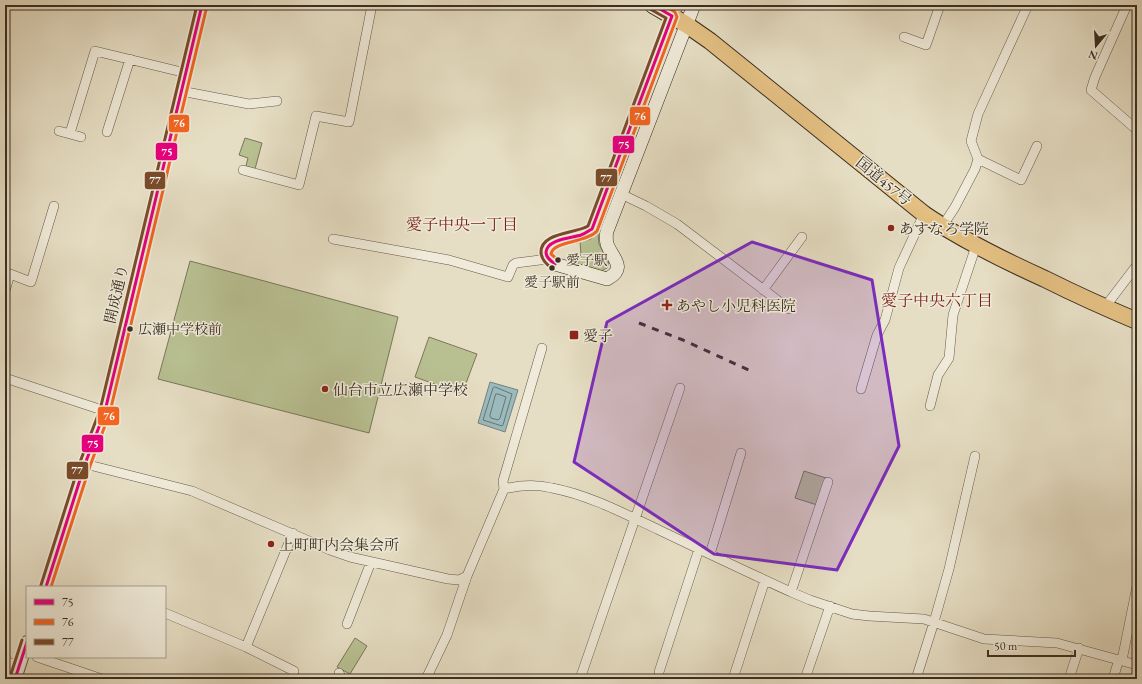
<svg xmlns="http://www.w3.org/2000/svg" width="1142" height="684" font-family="'EB Garamond','Noto Serif JP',serif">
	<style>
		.green { fill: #b8c092; stroke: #7a775a }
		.water { fill: #9ababd; stroke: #74827f }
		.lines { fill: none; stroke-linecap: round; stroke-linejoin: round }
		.shore { stroke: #6a7470; stroke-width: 1 }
		.minor-casing { stroke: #665a4a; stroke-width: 10 }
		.tertiary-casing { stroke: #665a4a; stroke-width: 14 }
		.secondary-casing { stroke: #3b2e22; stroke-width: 14 }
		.trunk-casing { stroke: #3b2e22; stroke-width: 18 }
		.minor { stroke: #efead9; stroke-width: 9 }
		.tertiary { stroke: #efead9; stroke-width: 12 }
		.secondary { stroke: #efead9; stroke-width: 13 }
		.trunk { stroke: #e3bf82; stroke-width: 16 }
		.rail { stroke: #3b2e22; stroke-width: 3; stroke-dasharray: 7 7; stroke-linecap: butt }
		.bus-1-casing { stroke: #efead9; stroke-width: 6 }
		.bus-2-casing { stroke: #efead9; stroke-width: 6 }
		.bus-3-casing { stroke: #efead9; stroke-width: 6 }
		.bus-1 { stroke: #e5007d; stroke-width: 3 }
		.bus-2 { stroke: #f26522; stroke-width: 3 }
		.bus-3 { stroke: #7a4b2a; stroke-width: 3 }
		.marked { fill: #7b2cbf; fill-opacity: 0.2; stroke: #7b2cbf; stroke-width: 3; stroke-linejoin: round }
		.poi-dot { fill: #8f2418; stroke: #efead9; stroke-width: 1.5 }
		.bus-dot { fill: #3b2e22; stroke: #efead9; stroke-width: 1.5 }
		.labels { text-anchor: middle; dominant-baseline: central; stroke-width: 3; stroke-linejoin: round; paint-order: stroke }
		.bus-label { font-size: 14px; fill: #3b2e22; stroke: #efead9; text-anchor: start }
		.street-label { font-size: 15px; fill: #3b2e22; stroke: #efead9 }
		.poi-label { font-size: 15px; fill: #3b2e22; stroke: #efead9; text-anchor: start }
		.neighbourhood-label { font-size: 16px; fill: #7a1f14; stroke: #efead9 }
		.line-badge { stroke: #efead9; stroke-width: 1.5 }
		.badge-label { font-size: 11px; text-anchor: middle; font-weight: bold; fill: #fff }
	</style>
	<rect width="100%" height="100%" fill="#e6dec4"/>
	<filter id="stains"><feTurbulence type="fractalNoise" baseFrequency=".005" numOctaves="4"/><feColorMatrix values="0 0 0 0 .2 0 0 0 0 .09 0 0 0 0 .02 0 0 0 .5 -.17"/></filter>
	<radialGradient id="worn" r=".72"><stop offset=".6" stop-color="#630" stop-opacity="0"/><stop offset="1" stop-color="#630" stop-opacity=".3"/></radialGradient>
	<path class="green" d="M 245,138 L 262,143 L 255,169 L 246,166 L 248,158 L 239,155 Z
		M 598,233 L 599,244 L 609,263 L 607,268 L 601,271 L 578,264 L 578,263 L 581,254 L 580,242 L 591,239 L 596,234 Z
		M 190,261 L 398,317 L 369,433 L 158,379 Z
		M 429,337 L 477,354 L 462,394 L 415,377 Z
		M 804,471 L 826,478 L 817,505 L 795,498 Z
		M 355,638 L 367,646 L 350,674 L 337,667 Z"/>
	<path class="water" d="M 490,382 L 518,390 L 505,432 L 478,423 Z"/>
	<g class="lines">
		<path class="shore" d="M 495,387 L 512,394 L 503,425 L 502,426 L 483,420 L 493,388 Z
			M 496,394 L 498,394 L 506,397 L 500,418 L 498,420 L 491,418 L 490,416 Z"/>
		<g class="minor-casing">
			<path id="minor" d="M 1127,5 L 1095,77 L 1091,90 L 1137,130
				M 5,8 L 6,5
				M 904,37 L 926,45 L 940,5
				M 181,91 L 249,104 L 277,101
				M 59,131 L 81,137
				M 107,132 L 130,59
				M 70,133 L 95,51 L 186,73
				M 978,159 L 1021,180 L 1037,146
				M 243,170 L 299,185 L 316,116 L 349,122 L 372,5
				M 621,194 L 646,206 L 677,224 L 789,309
				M 942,227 L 955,207 L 975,169 L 978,159 L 971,141 L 978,114 L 1028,5
				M 333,239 L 449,260 L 508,277 L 513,265 L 516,263 L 548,259
				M 763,290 L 802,237
				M 5,291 L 10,274 L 31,282 L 54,206
				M 1105,307 L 1137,265
				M 5,378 L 105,411
				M 861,389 L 877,335 L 885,320 L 899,268 L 924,214
				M 930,406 L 938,375 L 949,358 L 953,315 L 976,246
				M 85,464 L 192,491 L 330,550 L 350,557 L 448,579 L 459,580 L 467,576
				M 504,489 L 503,481 L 542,348
				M 710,554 L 741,453
				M 791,592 L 828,482
				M 165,613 L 246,647 L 293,533
				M 347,624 L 371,562
				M 246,647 L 294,671
				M 37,657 L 102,679
				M 1122,660 L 1137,586
				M 5,661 L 19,666
				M 659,672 L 699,549
				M 339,673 L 342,679
				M 426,679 L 447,635 L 467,576 L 504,489 C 520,485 535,484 552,488 C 589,495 625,514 659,530 C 703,551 747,572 791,592 L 810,600 L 852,614 L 869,616 L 924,619 L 984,639 L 1057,643 L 1137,665
				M 580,679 L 680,388
				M 733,679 L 765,580
				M 805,679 L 830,606
				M 916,679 L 934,622 L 949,569 L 975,456
				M 1069,679 L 1079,648
				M 1113,679 L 1119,659"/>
		</g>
		<g class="tertiary-casing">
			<path id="tertiary" d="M 46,587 L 85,464 L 105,411 L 202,5
				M 15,679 L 27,642"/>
		</g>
		<g class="secondary-casing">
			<path id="secondary" d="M 676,5 L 592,229 C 579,240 561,236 551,244 C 542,251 547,260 555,264 L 607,279 C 628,268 612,258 607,244 C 606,239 606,235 607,231 L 694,5"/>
		</g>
		<g class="trunk-casing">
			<path id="trunk" d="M 653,5 L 687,25 L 710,41 L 924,214 C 962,240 1003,260 1045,279 C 1075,294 1106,308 1137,321"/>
		</g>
		<use href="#minor" class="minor"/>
		<use href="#tertiary" class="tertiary"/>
		<use href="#secondary" class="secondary"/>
		<use href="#trunk" class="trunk"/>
		<path class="rail" d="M 639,323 L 683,340 L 753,372"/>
		<g class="bus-1-casing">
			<path id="bus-1" d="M 555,264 C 551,261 546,258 546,252 C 547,239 572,238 581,235 C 585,234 588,231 592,229 L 672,16 L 653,5
				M 46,587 L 85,464 L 105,411 L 202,5
				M 15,679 L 27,642"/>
		</g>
		<g class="bus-2-casing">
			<path id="bus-2" d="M 558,260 L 551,254 C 553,241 586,243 597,231 L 677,17 L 675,12 L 663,5
				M 51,587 L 90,466 L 110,412 L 207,6"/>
		</g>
		<g class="bus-3-casing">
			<path id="bus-3" d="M 552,268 C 547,265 542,260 541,253 C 540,232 575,234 588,226 L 666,18 L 650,9
				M 41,585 L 80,462 L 100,410 L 197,5
				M 10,677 L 22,640"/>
		</g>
		<use href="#bus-1" class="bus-1"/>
		<use href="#bus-2" class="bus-2"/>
		<use href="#bus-3" class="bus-3"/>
	</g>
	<path class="marked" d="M 752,242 L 872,280 L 899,446 L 837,570 L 714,554 L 574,462 L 607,322 Z"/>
	<g class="poi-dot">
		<circle cx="891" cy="228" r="4"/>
		<path d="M665 299h4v4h4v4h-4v4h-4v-4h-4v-4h4z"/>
		<rect x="569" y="330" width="10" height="10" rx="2"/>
		<circle cx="325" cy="389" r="4"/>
		<circle cx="271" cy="544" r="4"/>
	</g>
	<g class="bus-dot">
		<circle cx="558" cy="260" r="3.5"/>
		<circle cx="552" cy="268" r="3.5"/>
		<circle cx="130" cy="329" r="3.5"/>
	</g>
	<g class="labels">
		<g class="bus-label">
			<text x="566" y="260">愛子駅</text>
			<text x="552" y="282" text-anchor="middle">愛子駅前</text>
			<text x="138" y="329">広瀬中学校前</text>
		</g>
		<g class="street-label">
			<text transform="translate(884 181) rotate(39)">国道457号</text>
			<text transform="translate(116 294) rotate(-77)">開成通り</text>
		</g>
		<g class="poi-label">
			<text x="899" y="228">あすなろ学院</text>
			<text x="676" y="305">あやし小児科医院</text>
			<text x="583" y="335">愛子</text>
			<text x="333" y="389">仙台市立広瀬中学校</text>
			<text x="279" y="544">上町町内会集会所</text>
		</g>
		<g class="neighbourhood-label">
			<text x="462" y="224">愛子中央一丁目</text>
			<text x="937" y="300">愛子中央六丁目</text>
		</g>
	</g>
	<g class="line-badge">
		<rect x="629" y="106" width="22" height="20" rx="4" fill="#f26522"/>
		<rect x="168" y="114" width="22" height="19" rx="4" fill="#f26522"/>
		<rect x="612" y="135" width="23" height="19" rx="4" fill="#e5007d"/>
		<rect x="155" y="142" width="23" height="19" rx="4" fill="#e5007d"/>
		<rect x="595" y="168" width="23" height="19" rx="4" fill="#7a4b2a"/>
		<rect x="144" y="171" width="22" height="19" rx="4" fill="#7a4b2a"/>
		<rect x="97" y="406" width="23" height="20" rx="4" fill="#f26522"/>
		<rect x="81" y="434" width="23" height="19" rx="4" fill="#e5007d"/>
		<rect x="66" y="461" width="23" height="19" rx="4" fill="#7a4b2a"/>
	</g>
	<g class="badge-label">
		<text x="640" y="120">76</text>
		<text x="179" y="127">76</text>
		<text x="624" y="149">75</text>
		<text x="167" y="156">75</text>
		<text x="606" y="182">77</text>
		<text x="155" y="184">77</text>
		<text x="109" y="420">76</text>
		<text x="93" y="448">75</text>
		<text x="77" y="474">77</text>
	</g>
	<rect width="1142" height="684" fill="none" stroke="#e6dec4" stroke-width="20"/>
	<rect x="6" y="6" width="1130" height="672" fill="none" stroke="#3b2e22" stroke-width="2"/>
	<rect x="10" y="10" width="1122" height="664" fill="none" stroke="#3b2e22"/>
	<rect x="26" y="586" width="140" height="72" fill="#efead9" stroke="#a79f90"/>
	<rect x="34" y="599" width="20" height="6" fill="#e5007d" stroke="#a79f90"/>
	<text x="62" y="606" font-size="12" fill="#3b2e22">75</text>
	<rect x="34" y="619" width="20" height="6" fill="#f26522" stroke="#a79f90"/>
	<text x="62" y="626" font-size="12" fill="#3b2e22">76</text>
	<rect x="34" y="639" width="20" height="6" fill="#7a4b2a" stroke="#a79f90"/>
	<text x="62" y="646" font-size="12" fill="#3b2e22">77</text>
	<g transform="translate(1096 46) rotate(198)" stroke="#efead9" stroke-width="3" paint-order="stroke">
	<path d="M0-3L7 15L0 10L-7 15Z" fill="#3b2e22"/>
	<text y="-6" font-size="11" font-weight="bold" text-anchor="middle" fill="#3b2e22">N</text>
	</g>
	<path d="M988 650v6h87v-6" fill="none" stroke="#3b2e22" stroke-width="2"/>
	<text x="994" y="650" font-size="12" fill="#3b2e22" stroke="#efead9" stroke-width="3" paint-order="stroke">50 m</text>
	<rect width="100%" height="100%" filter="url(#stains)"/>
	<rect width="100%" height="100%" fill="url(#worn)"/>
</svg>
